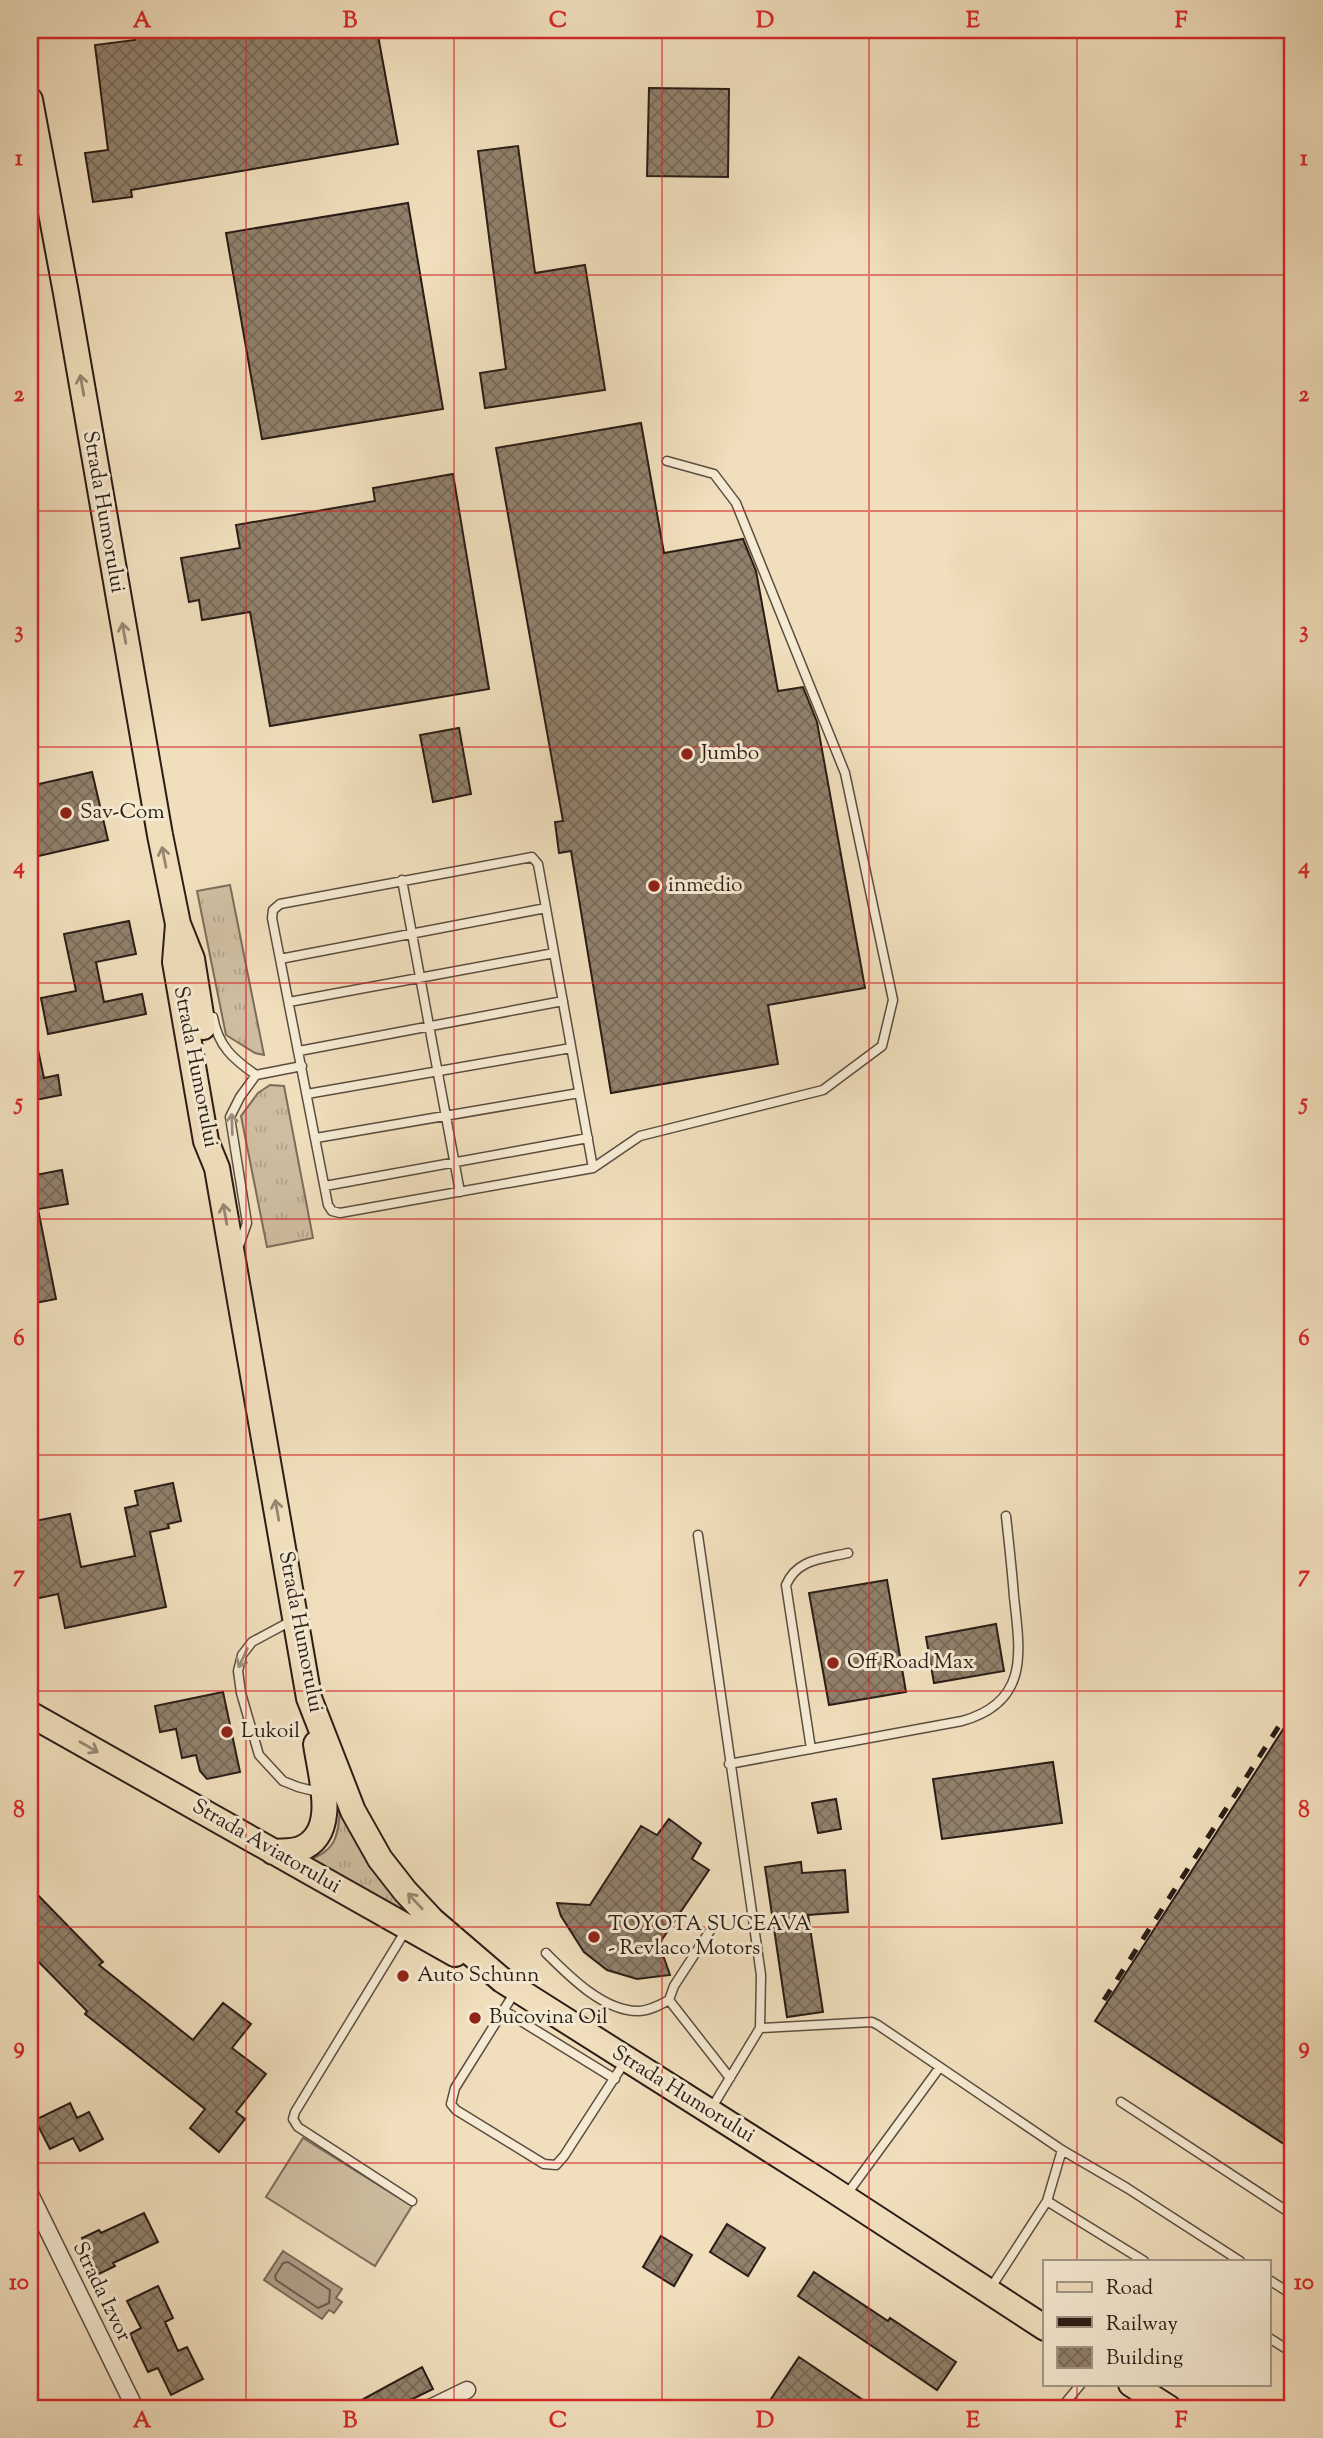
<svg xmlns="http://www.w3.org/2000/svg" width="1323" height="2438" font-family="'Sorts Mill Goudy',serif">
	<style>
		.grass { fill: url(#grass-tufts); stroke: #7c6d5b; stroke-width: 2 }
		.garden { fill: #cebda0; stroke: #7c6d5b; stroke-width: 2 }
		.water { fill: #ad9c84; stroke: #796958; stroke-width: 2 }
		.lines { fill: none; stroke-linecap: round; stroke-linejoin: round }
		.shore { stroke: #6c5c4d; stroke-width: 2 }
		.building { fill: url(#building-cross-hatch); stroke: #2a1d16; stroke-width: 2 }
		.lane-casing { stroke: #5c4d40; stroke-width: 11 }
		.street-casing { stroke: #5c4d40; stroke-width: 19 }
		.primary-casing { stroke: #2a1d16; stroke-width: 28 }
		.lane { stroke: #f5ead3; stroke-width: 8 }
		.street { stroke: #f5ead3; stroke-width: 16 }
		.primary { stroke: #f0debc; stroke-width: 24 }
		.rail { stroke: #2a1d16; stroke-width: 5; stroke-dasharray: 12 12; stroke-linecap: butt }
		.oneway { stroke: #978771 }
		.oneway2 { stroke: #9a8e7e }
		.grid { fill: none; stroke: #d62828; stroke-width: 2; stroke-opacity: 0.55 }
		.poi-dot { fill: #8f2418; stroke: #f5ead3; stroke-width: 2.5 }
		.labels { text-anchor: middle; dominant-baseline: central; stroke-width: 6; stroke-linejoin: round; paint-order: stroke }
		.street-label { font-size: 21px; fill: #2a1d16; stroke: #f5ead3 }
		.poi-label { font-size: 21px; fill: #2a1d16; stroke: #f5ead3; text-anchor: start }
		.neatline { fill: none; stroke: #d62828; stroke-width: 2.5 }
		.grid-label { font-size: 23px; text-anchor: middle; font-weight: bold; fill: #d62828 }
	</style>
	<defs>
		<pattern id="grass-tufts" width="24" height="20" patternUnits="userSpaceOnUse" patternTransform="scale(1.75)"><rect width="24" height="20" fill="#cebda0"/><path d="M3 7l-1-3M5 7V3M7 7l1-3M15 17l-1-3M17 17v-4M19 17l1-3" fill="none" stroke="#b1a289"/></pattern>
		<pattern id="building-cross-hatch" width="8" height="8" patternUnits="userSpaceOnUse" patternTransform="scale(1.75)"><rect width="8" height="8" fill="#91816c"/><path d="M0 0l8 8M0 8l8-8" fill="none" stroke="#776958"/></pattern>
	</defs>
	<rect width="100%" height="100%" fill="#f0debc"/>
	<filter id="stains"><feTurbulence type="fractalNoise" baseFrequency=".00286" numOctaves="4"/><feColorMatrix values="0 0 0 0 .2 0 0 0 0 .09 0 0 0 0 .02 0 0 0 .5 -.17"/></filter>
	<radialGradient id="worn" r=".72"><stop offset=".6" stop-color="#630" stop-opacity="0"/><stop offset="1" stop-color="#630" stop-opacity=".3"/></radialGradient>
	<path class="grass" d="M 230,885 L 264,1055 L 255,1053 L 226,1035 L 197,891 Z
		M 270,1085 L 284,1086 L 313,1238 L 267,1247 L 241,1116 L 258,1093 Z
		M 340,1804 L 422,1921 L 302,1862 C 336,1853 339,1837 340,1804 Z"/>
	<path class="garden" d="M 303,2138 L 412,2206 L 375,2266 L 266,2197 Z"/>
	<path class="water" d="M 283,2251 L 342,2289 L 336,2298 L 342,2302 L 334,2313 L 329,2310 L 322,2319 L 264,2280 Z"/>
	<g class="lines">
		<path class="shore" d="M 288,2262 L 330,2290 L 329,2303 L 318,2308 L 276,2280 L 275,2276 L 283,2263 Z"/>
	</g>
	<path class="building" d="M 133,30 L 377,30 L 398,144 L 131,190 L 132,197 L 93,202 L 85,153 L 108,150 L 95,45 L 135,40 Z
		M 649,88 L 729,89 L 728,177 L 647,176 Z
		M 518,146 L 535,273 L 585,265 L 605,390 L 485,408 L 480,373 L 506,369 L 478,151 Z
		M 408,203 L 443,409 L 262,439 L 226,233 Z
		M 641,423 L 664,553 L 743,539 L 756,571 L 778,691 L 803,687 L 817,722 L 865,988 L 768,1005 L 778,1064 L 611,1093 L 571,851 L 559,853 L 555,822 L 563,821 L 496,448 Z
		M 453,474 L 489,689 L 270,726 L 250,612 L 202,620 L 199,600 L 189,602 L 181,558 L 240,548 L 236,525 L 375,501 L 373,488 Z
		M 459,728 L 471,794 L 433,802 L 420,735 Z
		M 92,772 L 108,840 L 30,858 L 30,786 Z
		M 129,921 L 136,954 L 96,962 L 104,1002 L 142,994 L 146,1014 L 48,1034 L 41,998 L 76,991 L 64,934 Z
		M 37,1045 L 44,1078 L 58,1075 L 61,1095 L 30,1101 L 30,1046 Z
		M 62,1170 L 68,1204 L 38,1209 L 56,1299 L 30,1304 L 30,1176 Z
		M 173,1483 L 181,1521 L 168,1524 L 169,1528 L 150,1532 L 166,1607 L 65,1628 L 58,1594 L 30,1600 L 30,1522 L 70,1514 L 81,1567 L 135,1556 L 125,1508 L 138,1505 L 135,1491 Z
		M 887,1580 L 906,1692 L 829,1705 L 809,1593 Z
		M 996,1624 L 1004,1671 L 934,1683 L 926,1637 Z
		M 223,1692 L 240,1772 L 207,1779 L 200,1771 L 196,1755 L 182,1758 L 176,1729 L 160,1732 L 155,1706 Z
		M 1293,1714 L 1293,2150 L 1095,2021 Z
		M 1053,1762 L 1062,1823 L 942,1839 L 933,1779 Z
		M 836,1799 L 841,1829 L 818,1833 L 812,1803 Z
		M 669,1819 L 701,1843 L 692,1859 L 709,1870 L 657,1947 L 664,1958 L 670,1975 L 637,1979 L 607,1970 L 584,1952 L 561,1916 L 557,1903 L 590,1905 L 641,1826 L 657,1835 Z
		M 801,1862 L 802,1873 L 845,1870 L 848,1912 L 808,1915 L 823,2012 L 787,2017 L 765,1867 Z
		M 30,1887 L 103,1962 L 99,1965 L 193,2040 L 223,2003 L 251,2024 L 232,2048 L 266,2074 L 236,2112 L 245,2119 L 219,2152 L 190,2128 L 205,2109 L 85,2014 L 87,2011 L 30,1953 Z
		M 70,2103 L 77,2118 L 89,2112 L 103,2139 L 80,2151 L 73,2138 L 50,2149 L 35,2120 Z
		M 144,2213 L 158,2242 L 113,2263 L 115,2266 L 99,2274 L 82,2238 L 99,2230 L 101,2233 Z
		M 727,2224 L 765,2248 L 748,2276 L 710,2252 Z
		M 661,2236 L 692,2255 L 674,2286 L 643,2267 Z
		M 814,2272 L 888,2321 L 890,2318 L 956,2362 L 937,2390 L 798,2296 Z
		M 158,2286 L 173,2318 L 165,2322 L 178,2351 L 187,2347 L 203,2379 L 171,2395 L 158,2368 L 148,2372 L 130,2334 L 141,2328 L 127,2301 Z
		M 799,2357 L 875,2408 L 765,2408 Z
		M 422,2367 L 433,2389 L 394,2408 L 347,2408 Z"/>
	<g class="lines">
		<g class="lane-casing">
			<path id="lane" d="M 402,880 L 460,1192
				M 280,959 L 546,908
				M 289,1002 L 554,953
				M 213,1017 C 218,1046 233,1059 256,1075 L 240,1097 L 230,1117 L 247,1223 L 239,1246
				M 299,1051 L 563,1001
				M 256,1075 L 302,1066
				M 307,1094 L 571,1048
				M 316,1138 L 579,1093
				M 593,1168 L 538,864 L 532,857 L 280,904 L 273,910 L 272,918 L 328,1205 L 332,1211 L 340,1213 L 593,1168 L 640,1136 L 823,1090 L 882,1046 L 893,1000 L 845,773 L 736,503 L 714,474 L 667,461
				M 325,1186 L 588,1138
				M 698,1535 L 761,1975 L 760,2028 L 711,2109
				M 293,1620 L 252,1642 L 242,1655 L 238,1671 L 241,1693 L 259,1755 L 283,1781 L 298,1787 L 322,1793
				M 811,1749 L 786,1585 C 797,1559 822,1559 848,1553
				M 729,1764 L 962,1721 C 1030,1702 1020,1652 1014,1597 C 1012,1570 1009,1543 1006,1516
				M 406,1930 L 295,2112 L 293,2119 L 298,2127 L 412,2201
				M 546,1953 C 568,1975 603,2011 638,2011 C 649,2011 660,2005 669,2000 L 674,1986 L 715,1923
				M 515,1992 L 455,2088 L 451,2104 L 456,2110 L 544,2164 L 556,2165 L 564,2156 L 626,2060
				M 669,2000 L 730,2078
				M 503,2010 L 615,2079
				M 760,2028 L 872,2022 L 878,2025 L 1062,2150 L 1127,2188 L 1240,2261
				M 1121,2102 L 1293,2215
				M 847,2194 L 940,2067
				M 1047,2201 L 1144,2261
				M 1269,2280 L 1293,2295
				M 990,2289 L 1047,2201 L 1062,2150
				M 1269,2338 L 1293,2353
				M 1061,2408 L 1081,2384"/>
		</g>
		<g class="street-casing">
			<path id="street" d="M 30,2194 L 135,2408
				M 430,2408 L 467,2390"/>
		</g>
		<g class="primary-casing">
			<path id="primary" d="M 30,100 L 66,293 L 160,835 L 178,924 L 192,959 L 203,1027
				M 178,924 L 175,962 L 206,1141 L 217,1168 L 309,1698 L 353,1811 L 380,1859 L 405,1891 L 432,1920 L 502,1980 L 821,2182 L 1045,2328
				M 30,1714 L 455,1954
				M 273,1852 C 282,1851 292,1852 300,1849 C 340,1834 320,1775 316,1744
				M 1131,2384 L 1169,2408"/>
		</g>
		<use href="#lane" class="lane"/>
		<use href="#street" class="street"/>
		<use href="#primary" class="primary"/>
		<path class="rail" d="M 1104,2000 L 1293,1704"/>
	</g>
	<defs><path id="oneway-shaft" d="M-6 0H5M1.5-3L5.5 0L1.5 3" fill="none" stroke-width="1.6" stroke-linecap="round" stroke-linejoin="round" transform="scale(1.75)"/></defs>
	<g class="oneway">
		<use href="#oneway-shaft" transform="translate(82 385) rotate(-100)"/>
		<use href="#oneway-shaft" transform="translate(124 633) rotate(-100)"/>
		<use href="#oneway-shaft" transform="translate(164 857) rotate(-101)"/>
		<use href="#oneway-shaft" transform="translate(225 1214) rotate(-100)"/>
		<use href="#oneway-shaft" transform="translate(277 1510) rotate(-100)"/>
		<use href="#oneway-shaft" transform="translate(89 1747) rotate(30)"/>
		<use href="#oneway-shaft" transform="translate(415 1901) rotate(-133)"/>
	</g>
	<g class="oneway2">
		<use href="#oneway-shaft" transform="translate(232 1124) rotate(-92)"/>
		<use href="#oneway-shaft" transform="translate(243 1658) rotate(115)"/>
	</g>
	<path class="grid" d="M 246,30 L 246,2408M 454,30 L 454,2408M 662,30 L 662,2408M 869,30 L 869,2408M 1077,30 L 1077,2261M 30,275 L 1293,275M 30,511 L 1293,511M 30,747 L 1293,747M 30,983 L 1293,983M 30,1219 L 1293,1219M 30,1455 L 1293,1455M 30,1691 L 1293,1691M 30,1927 L 1293,1927M 30,2163 L 1293,2163M 1077,2384 L 1077,2408"/>
	<g class="poi-dot">
		<circle cx="687" cy="754" r="7"/>
		<circle cx="66" cy="813" r="7"/>
		<circle cx="654" cy="886" r="7"/>
		<circle cx="833" cy="1663" r="7"/>
		<circle cx="227" cy="1732" r="7"/>
		<circle cx="594" cy="1937" r="7"/>
		<circle cx="403" cy="1976" r="7"/>
		<circle cx="475" cy="2018" r="7"/>
	</g>
	<g class="labels">
		<g class="street-label">
			<text transform="translate(103 512) rotate(80)">Strada Humorului</text>
			<text transform="translate(195 1067) rotate(79)">Strada Humorului</text>
			<text transform="translate(300 1632) rotate(79)">Strada Humorului</text>
			<text transform="translate(266 1847) rotate(30)">Strada Aviatorului</text>
			<text transform="translate(683 2095) rotate(32)">Strada Humorului</text>
			<text transform="translate(101 2292) rotate(64)">Strada Izvor</text>
		</g>
		<g class="poi-label">
			<text x="701" y="754">Jumbo</text>
			<text x="80" y="813">Sav-Com</text>
			<text x="668" y="886">inmedio</text>
			<text x="847" y="1663">Off Road Max</text>
			<text x="241" y="1732">Lukoil</text>
			<text x="608" y="1925">TOYOTA SUCEAVA<tspan x="608" dy="24">- Revlaco Motors</tspan></text>
			<text x="417" y="1976">Auto Schunn</text>
			<text x="489" y="2018">Bucovina Oil</text>
		</g>
	</g>
	<rect width="1323" height="2438" fill="none" stroke="#f0debc" stroke-width="77"/>
	<rect x="1043" y="2260" width="228" height="126" fill="#f5ead3" stroke="#a49887" stroke-width="2"/>
	<rect x="1057" y="2282" width="35" height="10" fill="#f0debc" stroke="#a49887" stroke-width="2"/>
	<text x="1106" y="2294" font-size="21" fill="#2a1d16">Road</text>
	<rect x="1057" y="2317" width="35" height="10" fill="#2a1d16" stroke="#a49887" stroke-width="2"/>
	<text x="1106" y="2330" font-size="21" fill="#2a1d16">Railway</text>
	<rect x="1057" y="2347" width="35" height="21" fill="url(#building-cross-hatch)" stroke="#a49887" stroke-width="2"/>
	<text x="1106" y="2364" font-size="21" fill="#2a1d16">Building</text>
	<rect x="38" y="38" width="1246" height="2362" class="neatline"/>
	<g class="grid-label">
		<text x="142" y="27">A</text>
		<text x="350" y="27">B</text>
		<text x="558" y="27">C</text>
		<text x="765" y="27">D</text>
		<text x="973" y="27">E</text>
		<text x="1181" y="27">F</text>
		<text x="19" y="165">1</text>
		<text x="1304" y="165">1</text>
		<text x="19" y="401">2</text>
		<text x="1304" y="401">2</text>
		<text x="19" y="637">3</text>
		<text x="1304" y="637">3</text>
		<text x="19" y="873">4</text>
		<text x="1304" y="873">4</text>
		<text x="19" y="1109">5</text>
		<text x="1304" y="1109">5</text>
		<text x="19" y="1345">6</text>
		<text x="1304" y="1345">6</text>
		<text x="19" y="1581">7</text>
		<text x="1304" y="1581">7</text>
		<text x="19" y="1817">8</text>
		<text x="1304" y="1817">8</text>
		<text x="19" y="2053">9</text>
		<text x="1304" y="2053">9</text>
		<text x="19" y="2289">10</text>
		<text x="1304" y="2289">10</text>
		<text x="142" y="2427">A</text>
		<text x="350" y="2427">B</text>
		<text x="558" y="2427">C</text>
		<text x="765" y="2427">D</text>
		<text x="973" y="2427">E</text>
		<text x="1181" y="2427">F</text>
	</g>
	<rect width="100%" height="100%" filter="url(#stains)"/>
	<rect width="100%" height="100%" fill="url(#worn)"/>
</svg>
